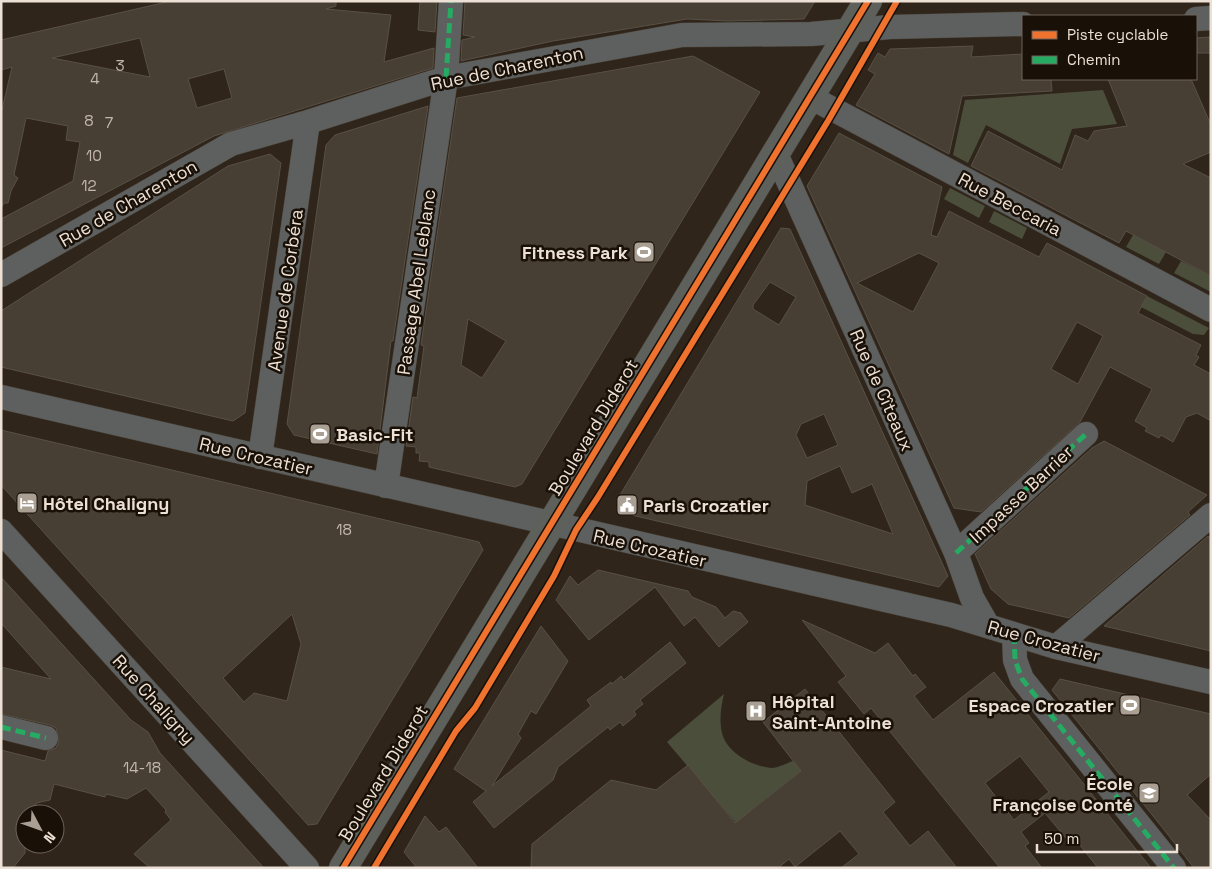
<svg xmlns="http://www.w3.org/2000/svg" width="1212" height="869" font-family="'Space Grotesk',sans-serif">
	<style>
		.green { fill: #4b4e3b }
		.building { fill: #473e34; stroke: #595046; fill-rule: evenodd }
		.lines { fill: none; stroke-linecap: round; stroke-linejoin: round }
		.minor-casing { stroke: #483f36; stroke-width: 25 }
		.major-casing { stroke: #483f36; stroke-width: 29 }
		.minor { stroke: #5d605e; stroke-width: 24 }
		.major { stroke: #5e605b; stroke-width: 28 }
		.quiet { stroke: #26ab63; stroke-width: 5; stroke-dasharray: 10 5; stroke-linecap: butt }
		.cycleway-casing { stroke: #191008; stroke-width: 9 }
		.cycleway { stroke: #ef722f; stroke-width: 6 }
		.labels { text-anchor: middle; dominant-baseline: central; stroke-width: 5; stroke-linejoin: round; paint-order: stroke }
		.number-label { font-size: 15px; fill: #c4b8ac }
		.street-label { font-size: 18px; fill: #ede0d4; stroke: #191008 }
		.poi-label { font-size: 18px; font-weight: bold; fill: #ede0d4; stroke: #191008; text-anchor: start }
	</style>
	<rect width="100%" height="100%" fill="#2f251a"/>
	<path class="green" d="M 1103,90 L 1117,124 L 1072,129 L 1060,164 L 986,125 L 968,163 L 953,155 L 965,100 Z
		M 950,188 L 985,206 L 979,218 L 944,199 Z
		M 994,211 L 1027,228 L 1022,239 L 989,222 Z
		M 1133,235 L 1166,252 L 1159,264 L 1126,247 Z
		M 1181,261 L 1211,276 L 1211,292 L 1174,273 Z
		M 1147,296 L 1209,328 L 1204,335 L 1193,334 L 1141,307 Z
		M 724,694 C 721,707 719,719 722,733 C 727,753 752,766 771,768 C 778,768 787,763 793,761 L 805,768 L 750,811 L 742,830 L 667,742 Z"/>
	<path class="building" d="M 171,1 L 336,1 L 336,6 L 326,9 L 391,15 L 384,62 L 434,48 L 433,68 L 214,136 L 1,248 L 1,219 L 73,181 L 80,142 L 66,140 L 68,126 L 26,118 L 14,175 L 18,178 L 11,191 L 8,203 L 4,203 L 1,208 L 1,114 L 12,67 L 1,70 L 1,40 ZM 140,38 L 150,77 L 52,58 ZM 224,69 L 232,98 L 197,108 L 188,79 Z
		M 420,1 L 437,1 L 435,32 L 418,30 Z
		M 465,1 L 815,1 L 804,19 L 728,21 L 687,19 L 553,41 L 461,61 L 462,40 L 475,37 L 463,35 Z
		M 1211,37 L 1211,53 L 1196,53 L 1196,38 Z
		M 973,46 L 971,57 L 1023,54 L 1023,79 L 1051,79 L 1052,91 L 962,96 L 949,154 L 856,105 L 875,74 L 868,70 L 878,53 L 885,57 L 890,49 Z
		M 693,56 L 760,92 L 522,484 L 515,487 L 429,467 L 429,462 L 419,461 L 420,453 L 416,453 L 416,447 L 406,446 L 413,397 L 417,398 L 424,346 L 421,345 L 457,98 ZM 468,319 L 506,341 L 482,378 L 461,365 Z
		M 1108,79 L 1191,79 L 1211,125 L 1211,152 L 1183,164 L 1211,178 L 1211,276 L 1126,231 L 1119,243 L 971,166 L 988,131 L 1062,170 L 1075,135 L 1088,141 L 1094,131 L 1127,126 Z
		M 428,106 L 393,341 L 391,341 L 377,454 L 294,435 L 287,424 L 326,145 L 335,135 Z
		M 839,133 L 942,187 L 931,235 L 937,237 L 949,211 L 1039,257 L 1047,243 L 1147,296 L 1138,313 L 1201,345 L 1196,355 L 1199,357 L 1194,365 L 1211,374 L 1211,421 L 1197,413 L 1186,417 L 1173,442 L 1161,435 L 1159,438 L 1145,431 L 1147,428 L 1135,421 L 1152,389 L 1110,367 L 1080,422 L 981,512 L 954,508 L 807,186 ZM 919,253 L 939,263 L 913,312 L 857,283 ZM 1077,322 L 1103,336 L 1078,384 L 1051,369 Z
		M 270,154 L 281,163 L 245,413 L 233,421 L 1,367 L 1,311 L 228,166 Z
		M 781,228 L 790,229 L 948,576 L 939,587 L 623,513 L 617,500 ZM 770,282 L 796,297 L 779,325 L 753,309 L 753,305 ZM 824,414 L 838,445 L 807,458 L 796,435 L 801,424 ZM 840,466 L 852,493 L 872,484 L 893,534 L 805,505 L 807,481 Z
		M 1,430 L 479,542 L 483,550 L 317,824 L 308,825 L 1,485 ZM 292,614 L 301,644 L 287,701 L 254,693 L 244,702 L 223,678 Z
		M 1104,441 L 1207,495 L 1188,512 L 1190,515 L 1069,618 L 1008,604 L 991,589 L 975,554 L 1092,448 Z
		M 1208,536 L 1211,539 L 1211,651 L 1104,626 Z
		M 598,570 L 688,591 L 692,597 L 716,607 L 725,618 L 733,611 L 741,613 L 748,622 L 719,647 L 695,617 L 684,626 L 655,587 L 589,640 L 556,600 L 570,576 L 578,585 Z
		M 1,577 L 131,720 L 148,732 L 160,753 L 264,868 L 150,868 L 134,854 L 171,820 L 165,812 L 166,810 L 146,788 L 127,799 L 106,794 L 105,797 L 54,784 L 50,800 L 36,803 L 33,814 L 25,814 L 25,853 L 13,868 L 1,868 L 1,750 L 45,761 L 48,751 L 56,748 L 59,741 L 56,728 L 50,725 L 1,714 L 1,667 L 51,679 L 1,623 Z
		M 802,620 L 875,653 L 888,643 L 913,676 L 915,674 L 926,687 L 914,696 L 933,720 L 994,672 L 1151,868 L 1098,868 L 1075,839 L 1070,843 L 1045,813 L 1021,832 L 1029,843 L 1025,846 L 1042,868 L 1000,868 L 871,708 L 864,714 L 838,682 L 846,676 ZM 1020,756 L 1049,792 L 1014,820 L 985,783 Z
		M 541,626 L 568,661 L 536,714 L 531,711 L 518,734 L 521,738 L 492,786 L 591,706 L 587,700 L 611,682 L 612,684 L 621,676 L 624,680 L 670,642 L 686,663 L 640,700 L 643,704 L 634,711 L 636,715 L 623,726 L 620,722 L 610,730 L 608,727 L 558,767 L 553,780 L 494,828 L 473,802 L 486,791 L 454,769 Z
		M 1060,679 L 1211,714 L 1211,774 L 1187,795 L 1211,820 L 1211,868 L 1194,868 L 1161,826 L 1052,690 Z
		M 805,689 L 895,802 L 883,812 L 910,846 L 928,831 L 957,868 L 841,868 L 859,854 L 840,831 L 795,867 L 789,859 L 778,868 L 531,868 L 532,844 L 611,780 L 656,790 L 688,765 L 735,823 L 801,771 L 763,722 Z
		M 425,816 L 439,832 L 446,827 L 478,868 L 417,868 L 404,852 Z"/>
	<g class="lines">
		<g class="minor-casing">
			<path id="minor" d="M 1196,19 L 1211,18
				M 810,97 L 1211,310
				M 776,154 L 956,553 L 972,598 L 988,626
				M 1,275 L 231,144 L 308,122 L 446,78 L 682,35 L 811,34 L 890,27 L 1023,24
				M 1,397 L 951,615 L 1056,647 L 1211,682
				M 260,457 L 308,122
				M 386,486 L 446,78 L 451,1
				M 1,531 L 307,868
				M 956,553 L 1086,434
				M 1014,634 L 1015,660 L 1022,679 L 1174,868
				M 1056,647 L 1211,515
				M 1,727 L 46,738"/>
		</g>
		<g class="major-casing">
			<path id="major" d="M 343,868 L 868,1"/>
		</g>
		<use href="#minor" class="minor"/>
		<use href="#major" class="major"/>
		<path class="quiet" d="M 446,78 L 451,1
			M 956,553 L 1086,434
			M 1014,634 L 1015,660 L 1022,679 L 1174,868
			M 1,727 L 46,738"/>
		<g class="cycleway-casing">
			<path id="cycleway" d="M 343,868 L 868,1
				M 374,868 L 456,731 L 475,708 L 554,576 L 576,530 L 598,497 L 828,121 L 897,1"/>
		</g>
		<use href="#cycleway" class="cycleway"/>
	</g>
	<defs>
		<g id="stadium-square" transform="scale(1.125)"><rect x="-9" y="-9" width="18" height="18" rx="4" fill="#aa9f93" stroke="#191008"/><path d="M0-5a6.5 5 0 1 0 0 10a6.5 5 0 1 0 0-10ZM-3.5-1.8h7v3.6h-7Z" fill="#fff"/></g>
		<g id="hotel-square" transform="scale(1.125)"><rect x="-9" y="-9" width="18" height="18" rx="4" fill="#aa9f93" stroke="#191008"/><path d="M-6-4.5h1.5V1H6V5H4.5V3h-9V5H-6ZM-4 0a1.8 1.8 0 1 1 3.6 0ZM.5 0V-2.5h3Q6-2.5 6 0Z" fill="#fff"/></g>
		<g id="civic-square" transform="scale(1.125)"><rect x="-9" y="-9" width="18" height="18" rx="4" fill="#aa9f93" stroke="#191008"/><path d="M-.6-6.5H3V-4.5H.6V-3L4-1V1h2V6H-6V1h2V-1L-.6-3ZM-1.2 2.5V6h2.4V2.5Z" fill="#fff"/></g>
		<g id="hospital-square" transform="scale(1.125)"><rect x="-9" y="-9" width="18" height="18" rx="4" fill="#aa9f93" stroke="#191008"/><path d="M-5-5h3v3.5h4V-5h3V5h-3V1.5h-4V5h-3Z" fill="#fff"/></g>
		<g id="university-square" transform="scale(1.125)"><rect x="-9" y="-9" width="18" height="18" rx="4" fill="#aa9f93" stroke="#191008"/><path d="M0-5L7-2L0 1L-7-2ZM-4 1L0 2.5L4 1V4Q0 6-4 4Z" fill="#fff"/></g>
	</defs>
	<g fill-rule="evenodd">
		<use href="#stadium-square" x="644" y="252"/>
		<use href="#stadium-square" x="320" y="434"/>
		<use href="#hotel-square" x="27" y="503"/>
		<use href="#civic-square" x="627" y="505"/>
		<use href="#stadium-square" x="1130" y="705"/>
		<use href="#hospital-square" x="756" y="711"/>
		<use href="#university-square" x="1149" y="793"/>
	</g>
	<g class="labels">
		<g class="number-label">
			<text x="120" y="65">3</text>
			<text x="95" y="78">4</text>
			<text x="89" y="120">8</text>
			<text x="109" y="122">7</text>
			<text x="94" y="155">10</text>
			<text x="89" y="185">12</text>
			<text x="344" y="529">18</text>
			<text x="142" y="767">14-18</text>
		</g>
		<g class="street-label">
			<text transform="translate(507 68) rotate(-12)">Rue de Charenton</text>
			<text transform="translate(128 203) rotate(-30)">Rue de Charenton</text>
			<text transform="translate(1010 204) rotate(28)">Rue Beccaria</text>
			<text transform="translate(416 282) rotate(-82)">Passage Abel Leblanc</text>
			<text transform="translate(285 290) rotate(-82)">Avenue de Corbéra</text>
			<text transform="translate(882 390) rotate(66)">Rue de Cîteaux</text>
			<text transform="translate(593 427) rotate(-59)">Boulevard Diderot</text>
			<text transform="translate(256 456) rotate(13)">Rue Crozatier</text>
			<text transform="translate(1021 494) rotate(-43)">Impasse Barrier</text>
			<text transform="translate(650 548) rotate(13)">Rue Crozatier</text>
			<text transform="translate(1044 641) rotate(15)">Rue Crozatier</text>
			<text transform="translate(154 699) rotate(48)">Rue Chaligny</text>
			<text transform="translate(383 773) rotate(-59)">Boulevard Diderot</text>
		</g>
		<g class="poi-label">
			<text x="628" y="252" text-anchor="end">Fitness Park</text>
			<text x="336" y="434">Basic-Fit</text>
			<text x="43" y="503">Hôtel Chaligny</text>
			<text x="643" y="505">Paris Crozatier</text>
			<text x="772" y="701">Hôpital<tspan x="772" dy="21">Saint-Antoine</tspan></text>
			<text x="1114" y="705" text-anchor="end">Espace Crozatier</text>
			<text x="1133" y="783" text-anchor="end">École<tspan x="1133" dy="21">Françoise Conté</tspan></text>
		</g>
	</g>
	<rect width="1212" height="869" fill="none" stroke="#ede0d4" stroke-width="5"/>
	<rect x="1022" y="15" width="175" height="65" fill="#191008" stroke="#6e635a"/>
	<rect x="1032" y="31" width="25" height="8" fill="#ef722f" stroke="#6e635a"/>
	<text x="1067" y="40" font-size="15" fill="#ede0d4">Piste cyclable</text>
	<rect x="1032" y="56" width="25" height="8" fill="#26ab63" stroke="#6e635a"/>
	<text x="1067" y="65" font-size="15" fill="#ede0d4">Chemin</text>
	<g transform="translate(40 829) rotate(131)"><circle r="24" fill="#191008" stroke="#6e635a"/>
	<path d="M0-4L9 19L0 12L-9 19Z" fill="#aa9f93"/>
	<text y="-8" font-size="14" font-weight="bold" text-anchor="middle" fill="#ede0d4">N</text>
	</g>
	<path d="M1037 844v8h140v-8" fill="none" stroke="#ede0d4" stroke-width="2.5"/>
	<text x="1044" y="844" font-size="15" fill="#ede0d4" stroke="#191008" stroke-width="4" paint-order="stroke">50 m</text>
</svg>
